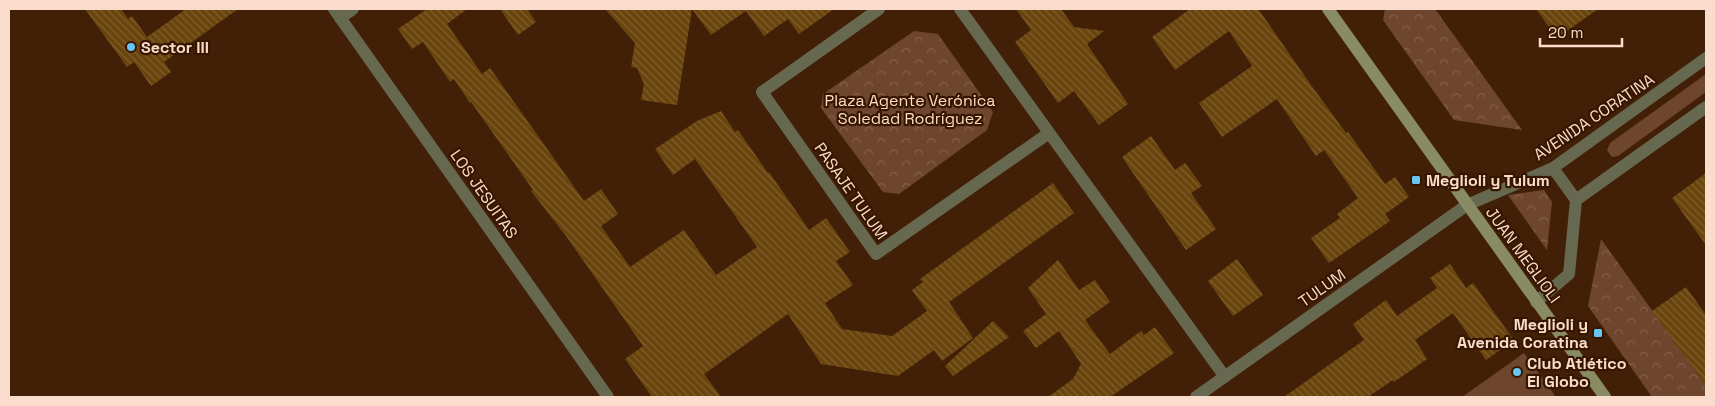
<svg xmlns="http://www.w3.org/2000/svg" width="1715" height="406" font-family="'Space Grotesk',sans-serif">
	<style>
		.grass { fill: #6e462e }
		.forest { fill: url(#forest-crowns) }
		.building { fill: url(#building-back-hatch) }
		.lines { fill: none; stroke-linecap: round; stroke-linejoin: round }
		.minor { stroke: #66684f; stroke-width: 12 }
		.secondary { stroke: #888b63; stroke-width: 12 }
		.poi-dot { fill: #68c4f0; stroke: #371600; stroke-width: 2 }
		.labels { text-anchor: middle; dominant-baseline: central; stroke-width: 4.5; stroke-linejoin: round; paint-order: stroke }
		.poi-label { font-size: 16px; font-weight: bold; fill: #f9dccb; stroke: #371600; text-anchor: start }
		.park-label { font-size: 16px; fill: #fcdbc7; stroke: #371600 }
		.street-label { font-size: 16px; fill: #f9dccb; stroke: #371600 }
	</style>
	<defs>
		<pattern id="forest-crowns" width="20" height="18" patternUnits="userSpaceOnUse" patternTransform="scale(1.25)"><rect width="20" height="18" fill="#6e462e"/><path d="M2 6a3 3 0 1 1 6 0M12 15a3 3 0 1 1 6 0" fill="none" stroke="#83604b"/></pattern>
		<pattern id="building-back-hatch" width="6" height="6" patternUnits="userSpaceOnUse" patternTransform="scale(1.25)"><rect width="6" height="6" fill="#69450d"/><path d="M-1 5l2 2M0 0l6 6M5-1l2 2" fill="none" stroke="#7f5f2f"/></pattern>
	</defs>
	<rect width="100%" height="100%" fill="#422008"/>
	<path class="grass" d="M 1706,74 L 1706,92 L 1618,156 L 1613,157 L 1611,156 L 1607,150 L 1610,143 Z
		M 1524,353 L 1556,397 L 1462,397 Z"/>
	<path class="forest" d="M 1385,9 L 1435,9 L 1522,130 L 1454,120 L 1383,20 Z
		M 914,31 L 938,34 L 993,112 L 987,130 L 899,194 L 883,192 L 821,108 L 823,94 Z
		M 1544,190 L 1552,202 L 1547,250 L 1508,195 Z
		M 1601,239 L 1706,386 L 1706,397 L 1652,397 L 1588,306 Z"/>
	<path class="building" d="M 85,9 L 121,9 L 128,19 L 132,16 L 147,37 L 186,9 L 238,9 L 164,62 L 171,72 L 151,86 L 134,62 L 127,67 Z
		M 427,9 L 467,9 L 447,24 L 482,74 L 490,68 L 584,201 L 601,189 L 618,214 L 601,226 L 630,267 L 684,230 L 716,275 L 757,247 L 695,159 L 673,175 L 655,149 L 697,121 L 721,111 L 735,132 L 738,130 L 768,173 L 769,172 L 809,230 L 826,218 L 850,252 L 836,261 L 853,285 L 825,303 L 842,329 L 892,336 L 927,311 L 912,290 L 923,282 L 920,279 L 1053,183 L 1074,213 L 949,302 L 973,338 L 942,361 L 934,350 L 898,376 L 821,364 L 788,314 L 704,374 L 721,397 L 652,397 L 625,359 L 643,346 L 566,236 L 531,191 L 533,190 L 471,102 L 470,103 L 454,79 L 450,82 L 423,42 L 412,49 L 398,29 Z
		M 500,9 L 527,9 L 536,22 L 518,35 Z
		M 605,9 L 692,9 L 677,105 L 641,100 L 644,84 L 637,68 L 631,67 L 635,43 Z
		M 692,9 L 834,9 L 799,34 L 788,19 L 764,36 L 746,11 L 711,35 Z
		M 1016,9 L 1061,9 L 1074,27 L 1104,31 L 1087,44 L 1128,104 L 1099,125 L 1074,91 L 1058,103 L 1015,42 L 1031,30 Z
		M 1190,9 L 1260,9 L 1259,10 L 1311,85 L 1346,133 L 1348,132 L 1385,184 L 1395,177 L 1409,197 L 1385,214 L 1390,221 L 1329,263 L 1311,238 L 1340,218 L 1337,214 L 1358,198 L 1324,150 L 1316,156 L 1277,99 L 1222,137 L 1199,103 L 1252,66 L 1229,31 L 1175,70 L 1152,37 Z
		M 1536,9 L 1598,9 L 1557,38 Z
		M 1151,136 L 1175,170 L 1185,163 L 1202,186 L 1191,193 L 1216,229 L 1186,250 L 1122,157 Z
		M 1706,173 L 1706,245 L 1672,198 Z
		M 1237,259 L 1263,295 L 1233,316 L 1208,281 Z
		M 1058,260 L 1079,290 L 1095,280 L 1110,302 L 1085,320 L 1110,354 L 1141,331 L 1144,335 L 1155,327 L 1174,353 L 1110,397 L 1048,397 L 1073,379 L 1081,364 L 1059,331 L 1036,348 L 1023,331 L 1046,314 L 1028,288 Z
		M 1450,264 L 1466,288 L 1473,283 L 1514,340 L 1486,360 L 1453,313 L 1415,340 L 1427,359 L 1394,382 L 1393,380 L 1368,397 L 1284,397 L 1364,340 L 1353,324 L 1386,300 L 1397,316 L 1437,288 L 1430,278 Z
		M 1686,287 L 1706,315 L 1706,386 L 1652,311 Z
		M 993,321 L 1009,337 L 953,376 L 945,366 Z"/>
	<g class="lines">
		<path class="minor" d="M 334,9 L 608,397
			M 879,9 L 762,92 L 876,254 L 1049,133
			M 960,9 L 1225,377
			M 340,18 L 353,9
			M 1553,168 L 1576,200
			M 1536,302 L 1569,274 L 1576,200 L 1706,107
			M 1196,397 L 1467,205 L 1553,168 L 1706,58"/>
		<path class="secondary" d="M 1328,9 L 1605,397"/>
	</g>
	<g class="poi-dot">
		<circle cx="131" cy="47" r="5"/>
		<rect x="1411" y="175" width="10" height="10" rx="2.5"/>
		<rect x="1593" y="328" width="10" height="10" rx="2.5"/>
		<circle cx="1517" cy="372" r="5"/>
	</g>
	<g class="labels">
		<g class="poi-label">
			<text x="141" y="47">Sector III</text>
			<text x="1426" y="180">Meglioli y Tulum</text>
			<text x="1588" y="324" text-anchor="end">Meglioli y<tspan x="1588" dy="18">Avenida Coratina</tspan></text>
			<text x="1527" y="363">Club Atlético<tspan x="1527" dy="18">El Globo</tspan></text>
		</g>
		<g class="park-label">
			<text x="910" y="100">Plaza Agente Verónica<tspan x="910" dy="18">Soledad Rodríguez</tspan></text>
		</g>
		<g class="street-label">
			<text transform="translate(1594 117) rotate(-34)">AVENIDA CORATINA</text>
			<text transform="translate(851 191) rotate(55)">PASAJE TULUM</text>
			<text transform="translate(484 194) rotate(55)">LOS JESUITAS</text>
			<text transform="translate(1523 255) rotate(54)">JUAN MEGLIOLI</text>
			<text transform="translate(1322 288) rotate(-35)">TULUM</text>
		</g>
	</g>
	<rect width="1715" height="406" fill="none" stroke="#f9dccb" stroke-width="20"/>
	<path d="M1540 38v8h82v-8" fill="none" stroke="#f9dccb" stroke-width="2.5"/>
	<text x="1548" y="38" font-size="15" fill="#f9dccb" stroke="#371600" stroke-width="4" paint-order="stroke">20 m</text>
</svg>
